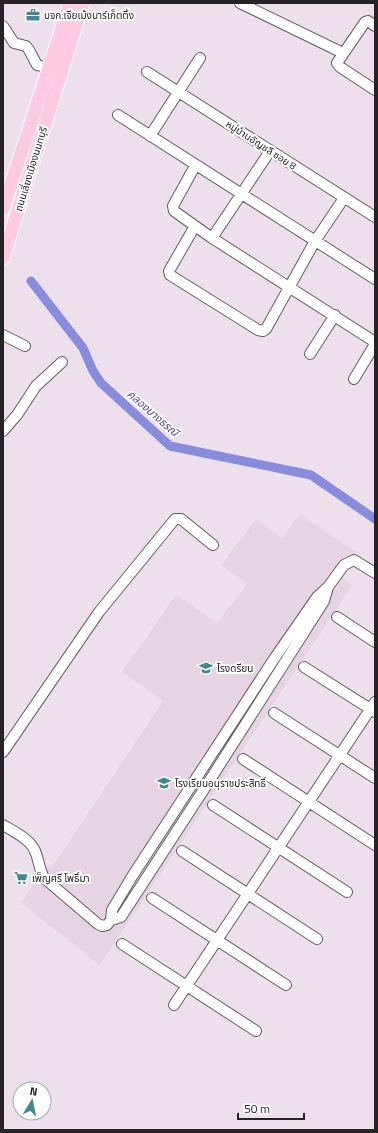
<svg xmlns="http://www.w3.org/2000/svg" width="378" height="1133" font-family="'Titillium Web','Noto Sans Thai',sans-serif">
	<style>
		.built { fill: #e6d3e4 }
		.lines { fill: none; stroke-linecap: round; stroke-linejoin: round }
		.canal { stroke: #878ddb; stroke-width: 9 }
		.minor-casing { stroke: #675c66; stroke-width: 12 }
		.major-casing { stroke: #fff; stroke-width: 15 }
		.minor { stroke: #fff; stroke-width: 10 }
		.major { stroke: #fecbe0; stroke-width: 13 }
		.labels { text-anchor: middle; dominant-baseline: central; stroke-width: 4; stroke-linejoin: round; paint-order: stroke }
		.poi-label { font-size: 10px; fill: #262226; stroke: #fff; text-anchor: start }
		.street-label { font-size: 10px; fill: #262226; stroke: #fff }
		.water-label { font-size: 11px; font-style: italic; fill: #4846a3; stroke: #fff }
	</style>
	<rect width="100%" height="100%" fill="#ede0ec"/>
	<path class="built" d="M 300,514 L 356,552 L 340,576 L 352,585 L 100,965 L 21,903 L 46,866 L 52,867 L 163,701 L 122,672 L 176,595 L 217,623 L 247,584 L 221,565 L 256,519 L 282,538 Z"/>
	<g class="lines">
		<path class="canal" d="M 31,281 L 83,348 L 93,371 L 101,383 L 170,446 L 311,475 L 375,519"/>
		<g class="minor-casing">
			<path id="minor" d="M 240,3 L 343,53
				M 3,26 L 14,43 L 26,46 L 29,50 L 37,65 L 50,68
				M 375,26 L 368,21 L 365,22 L 337,63 L 340,67 L 375,90
				M 147,72 L 375,217
				M 118,115 L 375,279
				M 150,136 L 200,58
				M 195,166 L 173,206 L 174,211 L 212,238 L 375,342
				M 195,226 L 169,271 L 170,275 L 258,330 L 263,331 L 266,329 L 315,241 L 344,198
				M 212,238 L 270,151
				M 3,335 L 25,346
				M 310,354 L 335,315
				M 354,379 L 375,344
				M 3,431 L 17,415 L 36,386 L 62,362
				M 337,617 L 375,642
				M 304,667 L 375,712
				M 274,713 L 375,778
				M 3,752 L 99,612 L 175,519 L 181,519 L 213,545
				M 243,759 L 375,845
				M 213,805 L 347,892
				M 3,825 C 13,831 30,839 35,851 C 39,860 39,869 44,878 L 98,924 L 102,926 L 107,925 L 111,920 L 121,917 L 210,780 L 324,601 L 328,587
				M 182,851 L 317,939
				M 152,898 L 286,985
				M 111,920 L 112,910 L 133,875 L 274,659 L 317,597 L 328,587 L 344,565 L 354,560 L 375,573
				M 122,944 L 256,1031
				M 174,1005 L 375,702"/>
		</g>
		<g class="major-casing">
			<path id="major" d="M 3,209 L 70,3
				M 3,258 L 83,3"/>
		</g>
		<use href="#minor" class="minor"/>
		<use href="#major" class="major"/>
	</g>
	<defs>
		<g id="office-bare" transform="scale(1.08)"><path d="M-6-3h4V-5.5h4V-3h4V5H-6ZM-1-4.5V-3h2v-1.5ZM-6 0V1H6V0Z" fill="#40878f" stroke="#fff" stroke-width="2.5" paint-order="stroke"/></g>
		<g id="school-bare" transform="scale(1.08)"><path d="M0-5L7-2L0 1L-7-2ZM-4 1L0 2.5L4 1V4Q0 6-4 4Z" fill="#40878f" stroke="#fff" stroke-width="2.5" paint-order="stroke"/></g>
		<g id="supermarket-bare" transform="scale(1.08)"><path d="M-6-5.5h2.5l.6 2H6L4.5 2H-2.5L-4.4-4H-6ZM-1.5 3.2a1.3 1.3 0 1 0 .1 0ZM3 3.2a1.3 1.3 0 1 0 .1 0Z" fill="#40878f" stroke="#fff" stroke-width="2.5" paint-order="stroke"/></g>
	</defs>
	<g fill-rule="evenodd">
		<use href="#office-bare" x="33" y="15"/>
		<use href="#school-bare" x="206" y="668"/>
		<use href="#school-bare" x="164" y="783"/>
		<use href="#supermarket-bare" x="21" y="878"/>
	</g>
	<g class="labels">
		<g class="poi-label">
			<text x="44" y="15">บจก.เจียเม้งมาร์เก็ตติ้ง</text>
			<text x="217" y="668">โรงดรียน</text>
			<text x="175" y="783">โรงเรียนอนุราชประสิทธิ์</text>
			<text x="32" y="878">เพ็ญศรี โพธิ์มา</text>
		</g>
		<g class="street-label">
			<text transform="translate(261 145) rotate(33)">หมู่บ้านอัญชลี ซอย 8</text>
			<text transform="translate(31 169) rotate(-73)">ถนนเลี่ยงเมืองนนทบุรี</text>
		</g>
		<g class="water-label">
			<text transform="translate(153 413) rotate(41)">คลองบางธรณี</text>
		</g>
	</g>
	<rect width="378" height="1133" fill="none" stroke="#262226" stroke-width="8"/>
	<g transform="translate(32 1101) rotate(10)"><circle r="19" fill="#ffffff" stroke="#a8a7a8"/>
	<path d="M0-3L7 15L0 10L-7 15Z" fill="#40878f"/>
	<text y="-6" font-size="11" font-weight="bold" text-anchor="middle" fill="#262226">N</text>
	</g>
	<path d="M238 1113v6h66v-6" fill="none" stroke="#262226" stroke-width="2"/>
	<text x="244" y="1113" font-size="12" fill="#262226" stroke="#ffffff" stroke-width="3" paint-order="stroke">50 m</text>
</svg>
